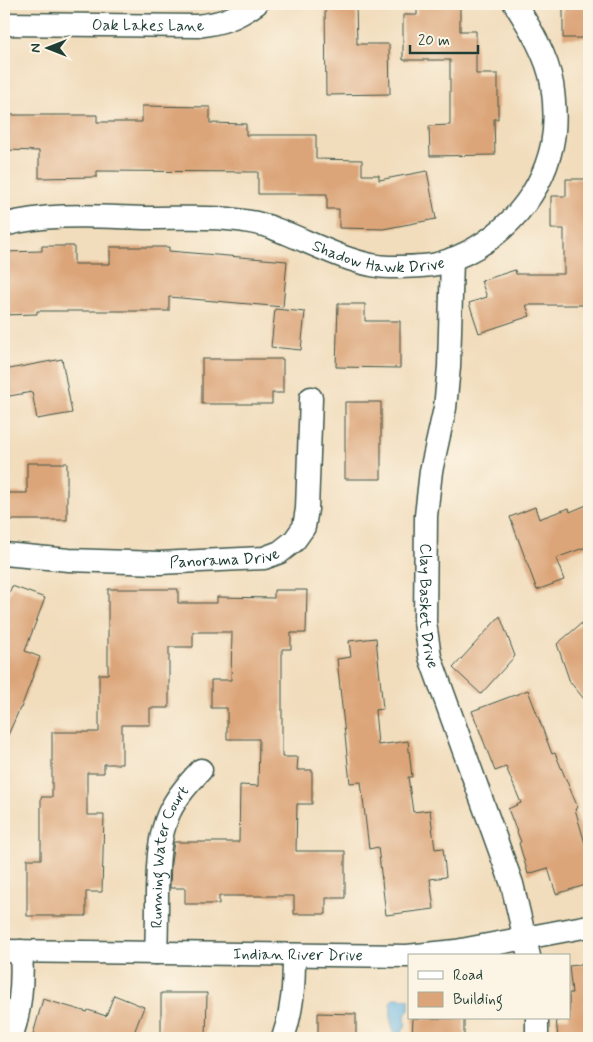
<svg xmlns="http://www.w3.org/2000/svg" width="593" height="1042" font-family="Mynerve,sans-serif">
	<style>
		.water { fill: #69b5e2; stroke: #44798b }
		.building { fill: #dca579 }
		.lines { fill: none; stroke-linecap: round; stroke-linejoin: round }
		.minor-casing { stroke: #3e5548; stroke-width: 25 }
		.minor { stroke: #fff; stroke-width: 22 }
		.labels { text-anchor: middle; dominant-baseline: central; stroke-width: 4; stroke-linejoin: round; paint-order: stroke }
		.street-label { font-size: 16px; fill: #1f3d34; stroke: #fcf5e5 }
	</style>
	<rect width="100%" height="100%" fill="#fcf5e5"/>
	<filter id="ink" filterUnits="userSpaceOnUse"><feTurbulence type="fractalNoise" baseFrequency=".02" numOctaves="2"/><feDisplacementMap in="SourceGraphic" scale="10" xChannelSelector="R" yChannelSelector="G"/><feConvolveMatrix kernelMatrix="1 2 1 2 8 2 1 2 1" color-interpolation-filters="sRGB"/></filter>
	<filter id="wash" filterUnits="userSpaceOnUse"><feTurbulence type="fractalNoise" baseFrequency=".0096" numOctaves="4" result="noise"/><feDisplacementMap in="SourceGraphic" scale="20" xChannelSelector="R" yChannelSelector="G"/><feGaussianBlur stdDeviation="1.12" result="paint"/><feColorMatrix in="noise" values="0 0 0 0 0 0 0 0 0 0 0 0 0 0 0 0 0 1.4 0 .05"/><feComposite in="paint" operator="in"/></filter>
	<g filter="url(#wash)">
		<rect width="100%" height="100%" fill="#f1dcbb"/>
		<path class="water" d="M 395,998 L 409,999 L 409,1009 C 400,1019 411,1023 401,1033 L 394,1032 C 389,1022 392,1013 390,1002 L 393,999 Z"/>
		<g id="blocks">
			<path class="building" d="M 325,4 L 356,4 L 357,44 L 389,44 L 390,94 L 326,95 Z
				M 417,4 L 460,4 L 460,31 L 476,31 L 476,74 L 498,74 L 498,119 L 494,119 L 495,155 L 430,156 L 429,126 L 450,125 L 450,60 L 403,60 L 403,15 L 417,15 Z
				M 563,4 L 589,4 L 589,38 L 563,38 Z
				M 142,106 L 210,107 L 210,123 L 246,124 L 246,135 L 316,135 L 316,159 L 362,160 L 362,175 L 379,175 L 379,180 L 427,171 L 436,219 L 383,229 L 339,228 L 339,209 L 327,209 L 327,194 L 258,194 L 258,172 L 97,171 L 97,177 L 39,178 L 39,151 L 4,150 L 4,115 L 97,115 L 97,122 L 142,122 Z
				M 566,179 L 589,179 L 589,305 L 526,305 L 530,316 L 479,333 L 469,303 L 487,297 L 481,281 L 515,270 L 516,274 L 564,274 L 564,229 L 551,229 L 551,196 L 566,196 Z
				M 42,246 L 74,246 L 74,264 L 110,264 L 110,247 L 169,247 L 169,251 L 287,261 L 283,307 L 169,297 L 169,311 L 37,311 L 37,314 L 4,315 L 4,252 L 42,251 Z
				M 338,304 L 365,304 L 365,321 L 400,321 L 400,368 L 336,367 Z
				M 275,309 L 305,312 L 301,350 L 271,347 Z
				M 62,359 L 72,413 L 37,419 L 32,392 L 4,397 L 4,370 Z
				M 202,359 L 283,359 L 283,393 L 272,393 L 272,404 L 202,404 Z
				M 345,402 L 381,402 L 381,479 L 345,479 Z
				M 27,463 L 67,463 L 67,520 L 8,520 L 8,493 L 27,493 Z
				M 589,504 L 589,546 L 556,558 L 564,580 L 537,590 L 510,517 L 535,507 L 539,519 L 569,508 L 570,512 Z
				M 12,586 L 45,598 L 25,651 L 40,657 L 21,708 L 20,708 L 4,744 L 4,607 Z
				M 108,589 L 178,589 L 178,603 L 217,603 L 217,597 L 274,598 L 274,590 L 307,590 L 306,633 L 291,633 L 291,649 L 282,649 L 282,757 L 298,757 L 297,770 L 312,770 L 312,804 L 297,804 L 296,851 L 345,851 L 345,898 L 326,898 L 326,914 L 294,914 L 294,896 L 219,896 L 219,904 L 185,904 L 185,888 L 170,888 L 171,863 L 174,842 L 239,842 L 240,785 L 258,786 L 259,739 L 227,739 L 227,708 L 211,708 L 211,680 L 231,680 L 232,632 L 193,632 L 193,647 L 169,647 L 169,708 L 150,708 L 150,725 L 122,725 L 122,764 L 104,764 L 104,773 L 87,773 L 87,815 L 104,815 L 102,892 L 86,892 L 86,916 L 27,916 L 27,859 L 41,859 L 41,797 L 52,797 L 52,732 L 99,732 L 99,674 L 108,674 Z
				M 500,616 L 515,656 L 481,694 L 453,668 Z
				M 589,617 L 589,705 L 570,682 L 557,644 Z
				M 376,638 L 383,709 L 375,710 L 378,745 L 408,741 L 412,777 L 408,777 L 413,812 L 430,810 L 435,849 L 443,848 L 446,877 L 430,879 L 434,909 L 386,915 L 378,847 L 369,849 L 361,782 L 350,783 L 337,659 L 351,657 L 349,641 Z
				M 528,690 L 552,754 L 555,753 L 578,808 L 575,809 L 589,857 L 589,884 L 556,894 L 548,868 L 528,874 L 519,843 L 521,842 L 508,809 L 521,803 L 506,767 L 495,771 L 472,711 Z
				M 589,964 L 589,1038 L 558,1038 L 556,1018 L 569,1018 L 569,993 L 572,993 L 569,966 Z
				M 161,993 L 207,993 L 206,1038 L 161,1038 Z
				M 114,995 L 144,1007 L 132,1038 L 32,1038 L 43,999 L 87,1012 L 88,1010 L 106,1016 Z
				M 318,1013 L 356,1014 L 356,1038 L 318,1038 Z
				M 413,1018 L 464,1018 L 464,1038 L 412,1038 Z"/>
		</g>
	</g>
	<g filter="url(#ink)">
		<use href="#blocks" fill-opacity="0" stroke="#3e5548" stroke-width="1"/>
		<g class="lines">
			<g class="minor-casing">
				<g id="minor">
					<path id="s1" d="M 4,24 L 197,26 C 222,23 236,18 256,4"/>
					<path id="s2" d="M 4,225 C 51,212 101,217 149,218 C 187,218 227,215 264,225 C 272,227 279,231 286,233 C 316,245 360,268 391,267 C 407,267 422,267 437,264 C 493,249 540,202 552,145 C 556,125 555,104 552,84 C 547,55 530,28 515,4"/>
					<path id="s3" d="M 452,259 L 449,367 L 445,408 L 431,471 L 426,516 L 425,622 L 430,657 L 512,884 L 529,956"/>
					<path id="s4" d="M 4,554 L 69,560 L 159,563 L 264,558 L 280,552 L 294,541 L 304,527 L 307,509 L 311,398"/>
					<path id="s5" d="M 4,951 L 407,956 L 456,951 L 589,926"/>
					<path id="s6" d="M 156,953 C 157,933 157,912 157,892 C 158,865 158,838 169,813 C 177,796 189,783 201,770"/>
					<path d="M 537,1018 L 537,1038"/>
					<path d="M 11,1038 C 21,1010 23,980 21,951"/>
					<path d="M 283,1038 C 293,1009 294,985 294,955"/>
				</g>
			</g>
			<use href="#minor" class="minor"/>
		</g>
	</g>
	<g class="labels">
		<g class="street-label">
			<text stroke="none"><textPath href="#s1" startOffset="144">Oak Lakes Lane</textPath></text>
			<text stroke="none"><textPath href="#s2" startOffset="382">Shadow Hawk Drive</textPath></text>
			<text stroke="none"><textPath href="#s4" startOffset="221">Panorama Drive</textPath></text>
			<text stroke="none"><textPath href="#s3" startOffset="349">Clay Basket Drive</textPath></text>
			<text stroke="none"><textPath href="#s6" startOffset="98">Running Water Court</textPath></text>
			<text stroke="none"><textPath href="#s5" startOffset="294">Indian River Drive</textPath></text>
		</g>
	</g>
	<rect width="593" height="1042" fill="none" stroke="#fcf5e5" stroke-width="20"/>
	<rect x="408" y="954" width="162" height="65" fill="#fcf5e5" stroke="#a4ab9e"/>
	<rect x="418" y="971" width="25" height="8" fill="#ffffff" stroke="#a4ab9e"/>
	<text x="453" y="980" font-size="15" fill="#1f3d34">Road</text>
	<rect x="418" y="992" width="25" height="15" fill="#dca579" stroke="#a4ab9e"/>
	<text x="453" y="1004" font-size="15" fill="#1f3d34">Building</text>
	<g transform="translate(48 48) rotate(270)" stroke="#fcf5e5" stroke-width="4" paint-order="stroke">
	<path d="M0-4L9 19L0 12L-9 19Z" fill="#1f3d34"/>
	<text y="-8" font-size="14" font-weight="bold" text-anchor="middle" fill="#1f3d34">N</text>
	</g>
	<path d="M410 45v8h68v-8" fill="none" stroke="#1f3d34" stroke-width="2.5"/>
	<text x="418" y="45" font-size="15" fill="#1f3d34" stroke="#fcf5e5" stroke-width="4" paint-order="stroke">20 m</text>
</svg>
